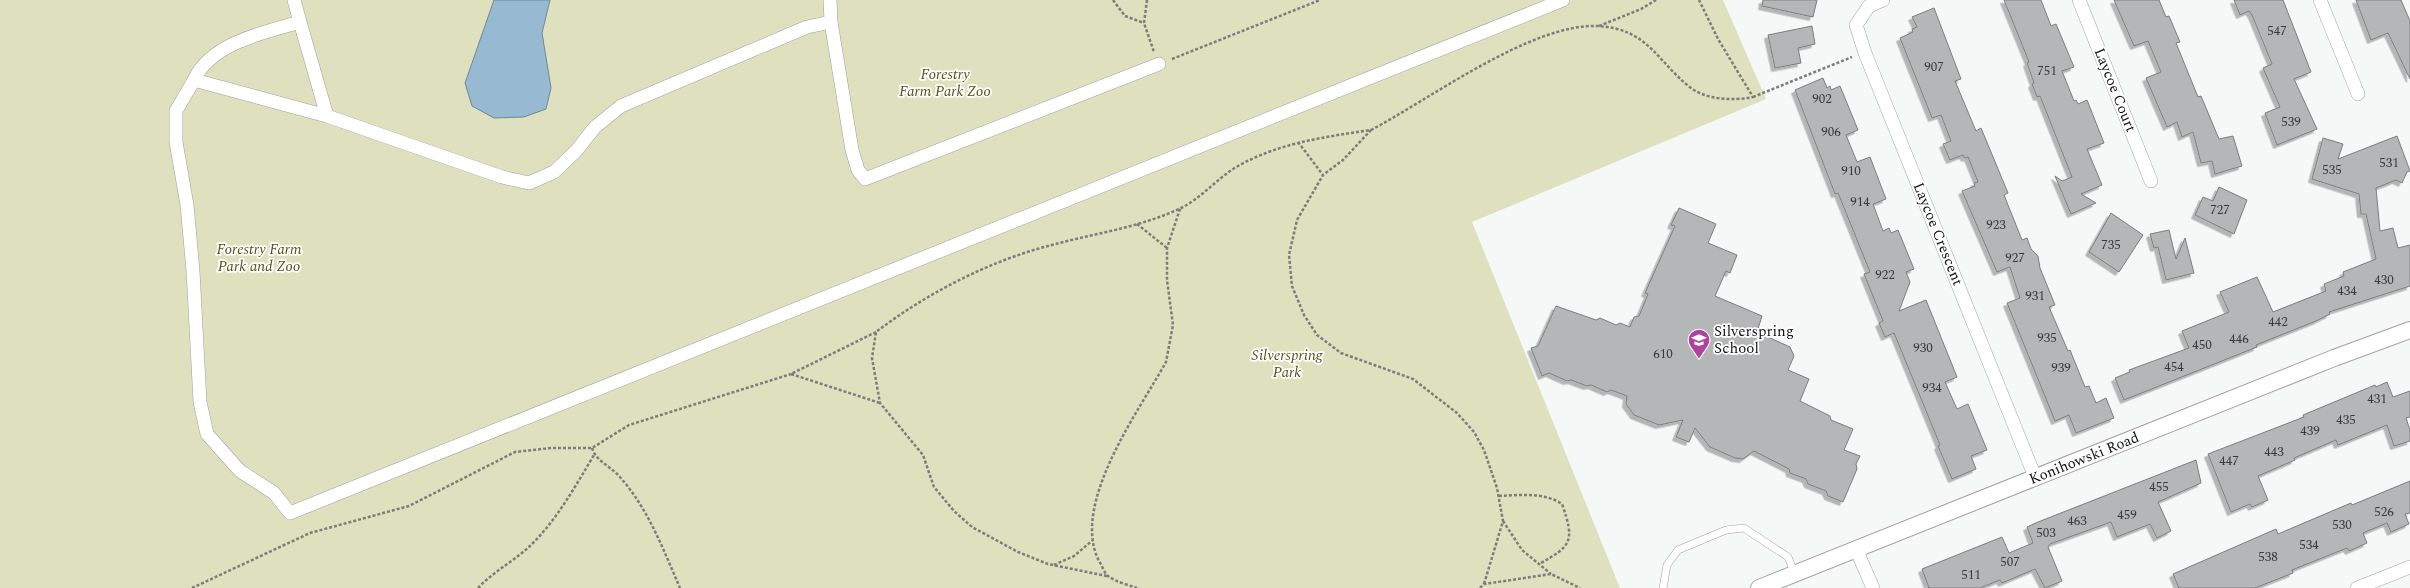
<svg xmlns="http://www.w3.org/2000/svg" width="2410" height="588" font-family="Spectral,serif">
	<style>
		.green { fill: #dee0be }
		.water { fill: #97bad2; stroke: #6e8798 }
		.building { fill: #b3b7b7; stroke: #7a7e7e; filter: url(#shadow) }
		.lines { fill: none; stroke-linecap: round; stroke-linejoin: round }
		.service-casing { stroke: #9ea2a1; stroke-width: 8 }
		.minor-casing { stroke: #9ea2a1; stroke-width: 14 }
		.tertiary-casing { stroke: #9ea2a1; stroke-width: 18 }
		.path { stroke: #7b7d7c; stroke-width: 2.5; stroke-dasharray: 3 2; stroke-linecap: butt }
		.service { stroke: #fff; stroke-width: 7 }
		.minor { stroke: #fff; stroke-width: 13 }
		.tertiary { stroke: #fff; stroke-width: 16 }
		.labels { text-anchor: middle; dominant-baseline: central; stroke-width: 3.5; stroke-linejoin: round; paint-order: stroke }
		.number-label { font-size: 13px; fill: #383a3a }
		.park-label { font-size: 15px; font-style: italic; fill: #525317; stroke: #fff }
		.street-label { font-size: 15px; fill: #0f1010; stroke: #fff }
		.poi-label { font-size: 15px; fill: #0f1010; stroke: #fff; text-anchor: start }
	</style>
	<defs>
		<filter id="shadow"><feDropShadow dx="-3.5" dy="3.5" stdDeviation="0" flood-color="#0004"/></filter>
	</defs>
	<rect width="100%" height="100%" fill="#f4f8f6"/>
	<path class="green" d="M 0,0 L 1723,0 L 1766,99 L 1472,222 L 1620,588 L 0,588 Z"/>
	<path class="water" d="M 494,0 L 550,0 L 542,33 L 551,88 L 546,109 L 524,117 L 494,118 L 472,106 L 465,83 Z"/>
	<path class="building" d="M 1763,0 L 1817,0 L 1813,17 L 1762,6 Z
		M 2004,0 L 2041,0 L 2051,26 L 2056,24 L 2074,67 L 2062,71 L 2074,101 L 2076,100 L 2078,104 L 2087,100 L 2104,143 L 2087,149 L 2102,185 L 2081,194 L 2096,203 L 2071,214 L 2055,176 L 2062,181 L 2072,177 L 2040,96 L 2037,97 L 2032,84 L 2034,83 L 2027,63 L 2029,62 Z
		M 2114,0 L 2159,0 L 2166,17 L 2169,16 L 2180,42 L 2176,43 L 2198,97 L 2201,96 L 2219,139 L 2233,136 L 2242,166 L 2215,174 L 2212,161 L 2201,163 L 2193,132 L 2182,137 L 2177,122 L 2167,127 L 2146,78 L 2161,72 L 2148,41 L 2134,46 Z
		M 2234,0 L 2283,0 L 2311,72 L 2294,79 L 2317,129 L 2277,145 L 2265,113 L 2280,107 L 2263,68 L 2272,64 L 2252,15 L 2249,11 L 2240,15 Z
		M 2356,0 L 2401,0 L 2410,21 L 2410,79 L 2388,33 L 2371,40 Z
		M 1934,8 L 1961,79 L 1955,81 L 1976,131 L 1981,128 L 2008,193 L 2004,195 L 2022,240 L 2027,238 L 2031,249 L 2038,256 L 2040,268 L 2055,305 L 2049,307 L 2068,351 L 2070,350 L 2085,387 L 2089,386 L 2096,403 L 2106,398 L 2114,418 L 2076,433 L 2069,415 L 2055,421 L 2007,303 L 2020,298 L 2010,267 L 1997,272 L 1962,191 L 1975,186 L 1974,183 L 1978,182 L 1968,157 L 1965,158 L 1963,155 L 1950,160 L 1943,144 L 1951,141 L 1941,115 L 1932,118 L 1900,38 L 1913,32 L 1912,29 L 1917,27 L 1912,17 Z
		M 1812,26 L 1815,44 L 1798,48 L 1801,63 L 1775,68 L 1768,35 Z
		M 1823,78 L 1827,88 L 1830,86 L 1831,90 L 1840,86 L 1858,130 L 1846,135 L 1857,162 L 1870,157 L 1886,199 L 1873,204 L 1883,231 L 1889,228 L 1891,233 L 1898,230 L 1914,269 L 1906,272 L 1910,282 L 1899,311 L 1926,300 L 1957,377 L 1945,382 L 1957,409 L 1968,404 L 1987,450 L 1971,456 L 1976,469 L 1952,479 L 1938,446 L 1940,445 L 1894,333 L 1885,337 L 1879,323 L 1883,321 L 1864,274 L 1870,272 L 1838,193 L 1835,194 L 1795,90 Z
		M 2397,136 L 2410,171 L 2407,172 L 2402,183 L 2396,180 L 2376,188 L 2380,231 L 2393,228 L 2398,248 L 2410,245 L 2410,286 L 2329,312 L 2330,314 L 2316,321 L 2256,345 L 2257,347 L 2124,400 L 2115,378 L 2130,372 L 2129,370 L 2189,348 L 2182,331 L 2229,312 L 2220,292 L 2257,277 L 2273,312 L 2326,291 L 2324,284 L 2344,276 L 2343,272 L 2376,259 L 2366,214 L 2361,214 L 2359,194 L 2312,179 L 2323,138 L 2343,144 L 2338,159 Z
		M 2219,187 L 2247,200 L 2234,234 L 2195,215 L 2203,197 L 2213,201 Z
		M 1679,208 L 1716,224 L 1708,243 L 1737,255 L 1730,273 L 1726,271 L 1715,296 L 1762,316 L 1757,332 L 1790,347 L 1794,356 L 1788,370 L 1809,379 L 1800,401 L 1830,416 L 1831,420 L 1853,429 L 1844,450 L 1860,456 L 1856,464 L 1857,469 L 1843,502 L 1828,496 L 1826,491 L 1808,484 L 1806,479 L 1790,473 L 1789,469 L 1754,451 L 1743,459 L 1735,458 L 1710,447 L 1695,428 L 1689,442 L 1676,437 L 1683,420 L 1659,425 L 1634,415 L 1626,404 L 1627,396 L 1611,390 L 1607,392 L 1591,385 L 1587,386 L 1571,380 L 1567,381 L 1549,373 L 1542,376 L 1531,348 L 1538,346 L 1556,306 L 1596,320 L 1600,318 L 1616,325 L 1620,323 L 1630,327 L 1634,317 L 1639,316 L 1648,294 L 1645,293 L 1675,226 L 1671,225 Z
		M 2111,213 L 2143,235 L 2119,272 L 2089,252 Z
		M 2169,230 L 2176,259 L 2185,238 L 2194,273 L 2166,280 L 2158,247 L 2154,248 L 2150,234 Z
		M 2387,382 L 2393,397 L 2410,391 L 2410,417 L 2406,418 L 2410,430 L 2410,441 L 2394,446 L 2387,425 L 2338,445 L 2336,440 L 2294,458 L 2295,460 L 2258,476 L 2268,500 L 2252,507 L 2250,504 L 2231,512 L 2208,454 L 2304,417 L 2303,415 L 2375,385 L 2376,387 Z
		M 2196,460 L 2201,483 L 2158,502 L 2171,531 L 2157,538 L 2150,524 L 2117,537 L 2111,522 L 2050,544 L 2048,547 L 2062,581 L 2045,588 L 2035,569 L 2002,583 L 2000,580 L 1980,588 L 1929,588 L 1922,569 L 2002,537 L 2009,553 L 2033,543 L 2027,527 L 2038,522 Z
		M 2410,481 L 2410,513 L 2405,514 L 2409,524 L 2391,532 L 2387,523 L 2363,533 L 2367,543 L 2349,551 L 2347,548 L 2292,570 L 2293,573 L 2255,588 L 2179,588 L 2173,574 L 2276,529 L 2278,534 L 2351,503 L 2352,505 Z"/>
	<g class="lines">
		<g class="service-casing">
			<path id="service" d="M 1663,588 L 1667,565 L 1678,550 L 1726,530 L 1744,528 L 1788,557 L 1795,574"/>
		</g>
		<g class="minor-casing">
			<path id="minor" d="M 294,0 L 300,22
				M 830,0 L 831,22
				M 1883,0 L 1869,6 L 1856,25 L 1865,53 L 2035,477
				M 2079,0 L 2151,181
				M 2320,0 L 2358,94
				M 194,80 L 176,111 L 176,142 L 187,205 L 193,271 L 200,402 L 207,434 L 240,471 L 274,493 L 290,513 L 1563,0
				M 327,116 L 300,22 C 265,32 211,43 194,80 L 327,116 L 502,177 L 529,183 L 554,172 L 576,151 L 595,127 L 621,106 L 807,27 L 831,22 L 852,150 L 858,170 L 865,179 L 1159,64
				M 1856,549 L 1873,588
				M 2357,588 L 2410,567"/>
		</g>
		<g class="tertiary-casing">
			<g id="tertiary">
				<path id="s1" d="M 1759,588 L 2334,358 L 2410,330"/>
			</g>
		</g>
		<path class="path" d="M 1113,0 L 1125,16 L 1144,23
			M 1147,0 L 1144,23 L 1154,52
			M 1599,26 L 1641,9 L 1656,0
			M 1172,59 L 1320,0
			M 1753,97 L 1852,57
			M 1371,130 C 1430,99 1532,23 1598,26 C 1649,29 1657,62 1691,88 C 1707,100 1734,101 1753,97 L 1718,39 L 1699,0
			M 1298,142 L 1323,175
			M 1137,224 L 1167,248
			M 876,332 L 791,374 L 880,403
			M 592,448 C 596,461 610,466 619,476 C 648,508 663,549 680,588
			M 1499,496 C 1520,495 1544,492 1562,504 C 1575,541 1572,546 1539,564
			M 1503,521 L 1522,550 L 1551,574
			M 1054,565 L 1074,556 L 1093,540
			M 1107,576 L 1048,564 L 1018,552 L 972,527 L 954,511 L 934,487 L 923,455 L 880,403 L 872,358 L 876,332 C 926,294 987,262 1048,246 C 1091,234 1138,228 1179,209 C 1201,199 1217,178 1238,166 C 1279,143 1324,137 1371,130 L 1343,160 L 1323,175 L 1297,220 L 1289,255 L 1292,286 L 1304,315 L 1317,335 L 1341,353 L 1413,379 L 1457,413 L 1474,432 L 1484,450 L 1497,488 L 1503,521 L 1484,584
			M 192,588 L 310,533 L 409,506 L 515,452 L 551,448 L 592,448 L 629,425 L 791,374
			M 478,588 C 495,570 518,559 535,541 C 559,516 576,485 594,455
			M 1137,588 C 1128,585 1116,582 1108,576 C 1104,573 1102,565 1099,561 C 1070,504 1139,411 1166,362 L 1173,325 L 1167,280 L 1167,248 L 1180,209
			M 1480,588 L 1484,584 L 1551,574 L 1580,588"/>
		<use href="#service" class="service"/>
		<use href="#minor" class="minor"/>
		<use href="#tertiary" class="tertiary"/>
	</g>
	<defs>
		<g id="school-pin" transform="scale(1.15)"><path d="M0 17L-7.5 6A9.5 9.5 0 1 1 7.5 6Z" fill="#b0419e" stroke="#fff"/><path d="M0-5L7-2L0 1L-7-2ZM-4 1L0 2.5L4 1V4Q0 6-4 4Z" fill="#fff"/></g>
	</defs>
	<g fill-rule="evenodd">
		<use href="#school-pin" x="1699" y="340"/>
	</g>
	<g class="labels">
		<g class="number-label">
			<text x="2277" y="31">547</text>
			<text x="1934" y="67">907</text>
			<text x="2047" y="71">751</text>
			<text x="1822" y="99">902</text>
			<text x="2291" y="122">539</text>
			<text x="1831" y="132">906</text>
			<text x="2389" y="163">531</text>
			<text x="2332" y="170">535</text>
			<text x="1851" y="171">910</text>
			<text x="1860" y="202">914</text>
			<text x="2220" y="210">727</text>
			<text x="1996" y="225">923</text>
			<text x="2111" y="245">735</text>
			<text x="2015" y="258">927</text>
			<text x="1885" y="275">922</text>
			<text x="2384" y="280">430</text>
			<text x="2347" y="291">434</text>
			<text x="2035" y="296">931</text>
			<text x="2278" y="322">442</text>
			<text x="2047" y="338">935</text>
			<text x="2239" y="339">446</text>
			<text x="2202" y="345">450</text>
			<text x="1923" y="348">930</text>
			<text x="1663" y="354">610</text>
			<text x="2174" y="367">454</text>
			<text x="2061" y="368">939</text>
			<text x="1932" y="388">934</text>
			<text x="2377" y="399">431</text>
			<text x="2346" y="420">435</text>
			<text x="2310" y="431">439</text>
			<text x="2274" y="452">443</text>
			<text x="2229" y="461">447</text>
			<text x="2159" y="487">455</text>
			<text x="2384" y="512">526</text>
			<text x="2127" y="515">459</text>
			<text x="2077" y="521">463</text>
			<text x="2342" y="525">530</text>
			<text x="2046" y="533">503</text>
			<text x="2309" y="545">534</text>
			<text x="2268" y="557">538</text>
			<text x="2010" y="562">507</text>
			<text x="1971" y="575">511</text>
		</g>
		<g class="park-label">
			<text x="945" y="74">Forestry<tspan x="945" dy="17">Farm Park Zoo</tspan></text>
			<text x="259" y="249">Forestry Farm<tspan x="259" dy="17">Park and Zoo</tspan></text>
			<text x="1287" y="355">Silverspring<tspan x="1287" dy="17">Park</tspan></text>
		</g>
		<g class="street-label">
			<text transform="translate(2115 90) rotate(68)">Laycoe Court</text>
			<text transform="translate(1938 234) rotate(68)">Laycoe Crescent</text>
			<text stroke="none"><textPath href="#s1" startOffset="350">Konihowski Road</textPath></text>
		</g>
		<g class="poi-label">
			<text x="1714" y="331">Silverspring<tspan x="1714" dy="17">School</tspan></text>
		</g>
	</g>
</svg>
